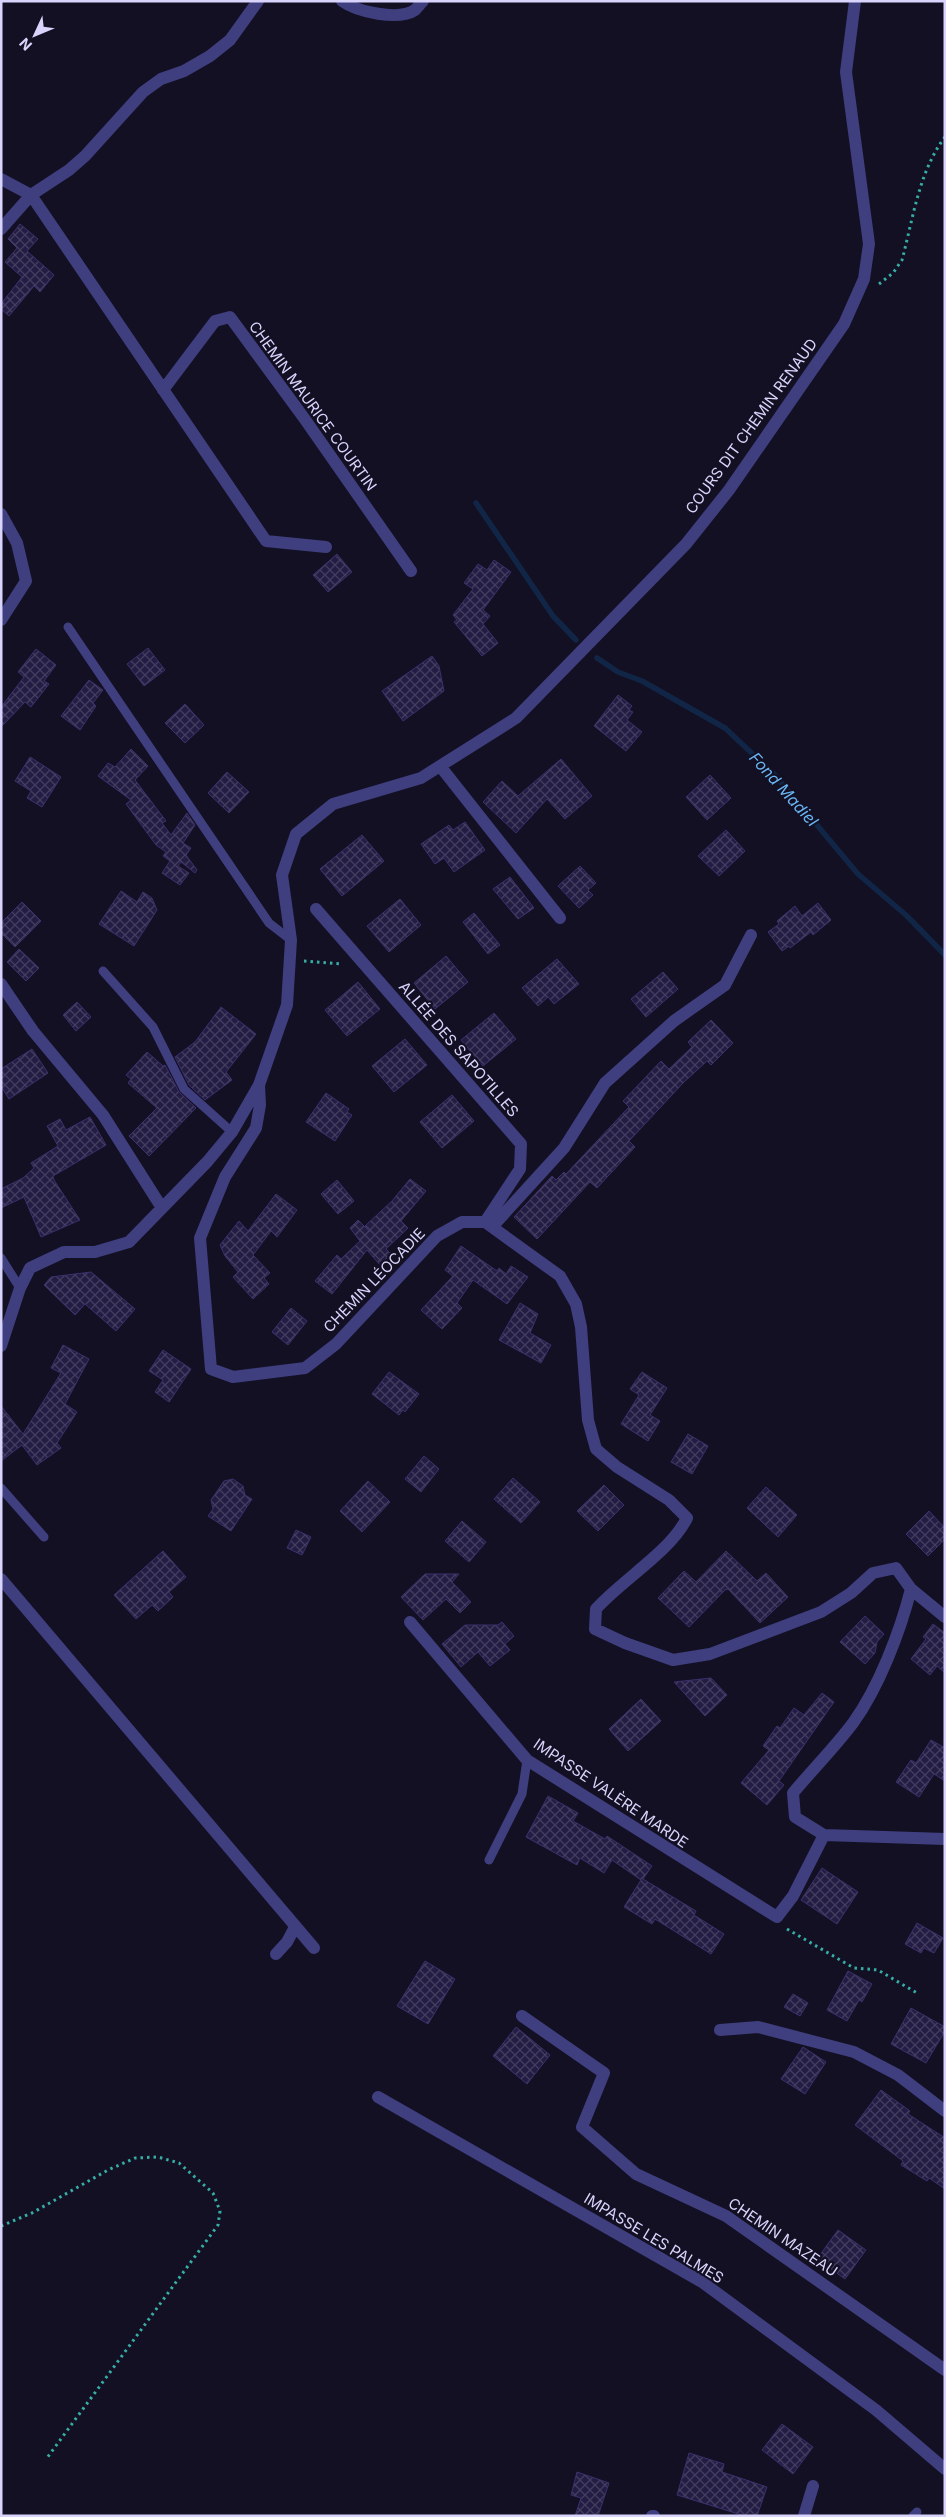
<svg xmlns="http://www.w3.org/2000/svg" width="946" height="2517" font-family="Inter,sans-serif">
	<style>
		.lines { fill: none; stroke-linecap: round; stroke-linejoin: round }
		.stream { stroke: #112646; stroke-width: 5.5 }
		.building { fill: url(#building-cross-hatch); stroke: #3c306d }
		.path { stroke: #36aea6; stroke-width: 3; stroke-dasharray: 2.5 4; stroke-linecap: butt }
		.service { stroke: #3f3e7f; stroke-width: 9 }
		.minor { stroke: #3f3e7f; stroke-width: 12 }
		.labels { text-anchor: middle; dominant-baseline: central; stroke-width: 4.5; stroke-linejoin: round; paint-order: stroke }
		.street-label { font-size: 15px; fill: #d8d4fc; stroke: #131023 }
		.water-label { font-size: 16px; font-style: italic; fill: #69b6f6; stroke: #131023 }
	</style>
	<defs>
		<pattern id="building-cross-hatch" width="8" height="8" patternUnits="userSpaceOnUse" patternTransform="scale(1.25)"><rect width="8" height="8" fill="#241d43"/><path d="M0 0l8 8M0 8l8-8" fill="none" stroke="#433d5f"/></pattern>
	</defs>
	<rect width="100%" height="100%" fill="#131023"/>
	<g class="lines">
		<path class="stream" d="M 476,503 L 553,616 L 576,640
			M 597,658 L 618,672 L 642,681 L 725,728 L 775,775 L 858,874 L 907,916 L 945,955"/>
	</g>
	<path class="building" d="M 20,224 L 38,239 L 27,251 L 54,275 L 40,292 L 34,286 L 9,316 L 1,309 L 1,304 L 22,277 L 5,262 L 17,248 L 8,239 Z
		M 337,554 L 352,572 L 328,592 L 313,575 Z
		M 494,560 L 511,572 L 483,610 L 490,616 L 483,624 L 498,643 L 482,656 L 454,622 L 457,620 L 453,615 L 473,589 L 464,583 L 478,564 L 487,570 Z
		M 148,648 L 165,670 L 144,686 L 127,664 Z
		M 36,649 L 56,665 L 44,681 L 49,684 L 31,707 L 25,702 L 1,727 L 1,707 L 24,677 L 18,672 Z
		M 432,656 L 439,666 L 444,691 L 403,721 L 382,691 Z
		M 89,680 L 103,690 L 93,703 L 96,706 L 80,730 L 61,716 Z
		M 618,695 L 632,706 L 629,710 L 633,712 L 627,720 L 642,732 L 626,751 L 594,726 Z
		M 185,704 L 204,725 L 185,743 L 165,723 Z
		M 131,749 L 148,766 L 135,780 L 166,821 L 162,823 L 171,835 L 187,813 L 195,825 L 183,843 L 191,848 L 186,855 L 197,870 L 195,873 L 181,862 L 178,866 L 189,873 L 180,885 L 162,873 L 170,861 L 163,856 L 166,852 L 156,845 L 126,804 L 131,800 L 98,776 L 108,763 L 115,767 Z
		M 30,757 L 61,777 L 42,807 L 27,798 L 31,791 L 15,781 Z
		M 561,759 L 592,796 L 565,819 L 547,799 L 516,833 L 483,802 L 502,781 L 518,796 Z
		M 227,772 L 249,792 L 229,813 L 208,793 Z
		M 710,775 L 731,798 L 707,820 L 686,797 Z
		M 465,822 L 485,850 L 454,872 L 444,858 L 435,864 L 421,844 L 449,825 L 453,830 Z
		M 726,830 L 745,851 L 719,876 L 698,856 Z
		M 362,835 L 384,861 L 342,896 L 320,869 Z
		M 580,866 L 596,883 L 588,890 L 593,895 L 579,908 L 558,886 Z
		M 510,877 L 534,908 L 518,919 L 493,889 Z
		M 121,891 L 137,902 L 143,892 L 152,898 L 157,910 L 134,946 L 99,924 Z
		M 400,899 L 421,925 L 389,952 L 367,926 Z
		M 22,902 L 41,921 L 15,947 L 1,933 L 1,923 Z
		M 818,903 L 831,920 L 813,935 L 811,932 L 790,948 L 789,946 L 782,951 L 768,932 L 779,924 L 777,921 L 795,906 L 802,916 Z
		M 474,913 L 500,945 L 488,954 L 463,922 Z
		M 19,949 L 39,968 L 26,981 L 7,962 Z
		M 446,956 L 468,982 L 435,1009 L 414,983 Z
		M 557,959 L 579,984 L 554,1004 L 548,997 L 538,1006 L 522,988 Z
		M 663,972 L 678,989 L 646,1017 L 631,999 Z
		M 358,982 L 380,1009 L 347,1036 L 325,1010 Z
		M 77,1002 L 91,1017 L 76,1031 L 63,1015 Z
		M 221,1007 L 256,1034 L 226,1072 L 232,1080 L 205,1100 L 189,1085 L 175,1057 L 195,1042 Z
		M 494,1013 L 516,1039 L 483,1066 L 461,1040 Z
		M 711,1020 L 733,1043 L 711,1065 L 707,1061 L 684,1082 L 629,1141 L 635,1147 L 597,1188 L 590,1182 L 537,1239 L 514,1217 L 552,1176 L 556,1180 L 564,1172 L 566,1174 L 629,1107 L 623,1101 L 661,1061 L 669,1069 L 692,1047 L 688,1042 Z
		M 405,1039 L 427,1065 L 394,1092 L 372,1066 Z
		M 32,1049 L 48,1073 L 9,1099 L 1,1086 L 1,1069 Z
		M 147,1052 L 163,1066 L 165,1065 L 179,1092 L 196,1108 L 149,1156 L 129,1136 L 157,1108 L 128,1083 L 131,1079 L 126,1075 Z
		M 326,1093 L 349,1109 L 347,1112 L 352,1115 L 335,1141 L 306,1122 Z
		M 452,1095 L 474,1121 L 442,1148 L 420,1122 Z
		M 90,1117 L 106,1145 L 53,1176 L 54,1180 L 80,1220 L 41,1237 L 24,1197 L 1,1208 L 1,1189 L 23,1178 L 34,1168 L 31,1163 L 58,1146 L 47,1126 L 60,1119 L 66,1130 Z
		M 410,1179 L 426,1191 L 401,1221 L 408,1228 L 386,1249 L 391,1254 L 380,1265 L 367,1250 L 332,1294 L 315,1281 L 337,1255 L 341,1259 L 360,1241 L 350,1228 L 358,1220 L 370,1232 L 365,1226 L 392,1201 Z
		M 337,1180 L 354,1201 L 338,1214 L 321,1194 Z
		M 276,1194 L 297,1210 L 277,1237 L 271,1231 L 253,1255 L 270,1273 L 264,1278 L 269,1284 L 253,1299 L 233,1277 L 238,1272 L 225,1256 L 220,1245 L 239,1221 L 248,1231 Z
		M 461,1246 L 497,1271 L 499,1268 L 506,1274 L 511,1266 L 528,1277 L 507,1304 L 473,1280 L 457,1303 L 462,1308 L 442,1329 L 421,1310 L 453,1276 L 445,1270 Z
		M 91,1272 L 135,1309 L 116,1331 L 85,1304 L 75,1315 L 44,1285 L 51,1277 Z
		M 520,1303 L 538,1314 L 530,1333 L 551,1345 L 541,1363 L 499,1340 Z
		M 291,1308 L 307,1321 L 288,1345 L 272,1332 Z
		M 63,1345 L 89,1359 L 65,1404 L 77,1412 L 57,1443 L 61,1448 L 37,1465 L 22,1445 L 1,1461 L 1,1406 L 23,1434 L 61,1373 L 51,1368 Z
		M 163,1350 L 191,1369 L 169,1402 L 155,1392 L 163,1380 L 149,1371 Z
		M 389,1372 L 419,1394 L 405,1412 L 403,1410 L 399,1415 L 372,1394 Z
		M 642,1372 L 667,1388 L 650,1415 L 660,1421 L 648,1441 L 621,1424 L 639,1395 L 630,1389 Z
		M 688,1434 L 708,1446 L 692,1474 L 671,1462 Z
		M 424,1456 L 439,1469 L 421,1492 L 405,1479 Z
		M 513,1478 L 540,1502 L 521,1523 L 494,1499 Z
		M 233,1479 L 243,1486 L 245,1495 L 252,1499 L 231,1531 L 208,1516 L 213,1509 L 211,1500 L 224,1481 Z
		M 368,1481 L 390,1502 L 362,1532 L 340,1511 Z
		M 604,1485 L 624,1505 L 598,1531 L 577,1511 Z
		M 766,1487 L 797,1515 L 778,1537 L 747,1508 Z
		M 929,1511 L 945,1528 L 945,1539 L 928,1556 L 906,1534 Z
		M 462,1521 L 486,1542 L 469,1562 L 445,1541 Z
		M 296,1530 L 311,1537 L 302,1555 L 287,1548 Z
		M 163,1551 L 186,1577 L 169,1592 L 173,1597 L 158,1611 L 152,1605 L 136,1619 L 114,1595 Z
		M 726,1551 L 757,1581 L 766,1573 L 788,1597 L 760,1623 L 728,1589 L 725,1590 L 689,1627 L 658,1598 L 684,1571 L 696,1582 Z
		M 425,1574 L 459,1574 L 452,1582 L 471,1602 L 460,1613 L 446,1599 L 423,1620 L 401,1597 Z
		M 865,1616 L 884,1634 L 877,1642 L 875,1653 L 865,1664 L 840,1642 Z
		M 502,1622 L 514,1636 L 505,1644 L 510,1650 L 490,1666 L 478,1652 L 461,1667 L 442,1644 L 465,1625 L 498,1625 Z
		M 933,1624 L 945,1633 L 945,1673 L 937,1666 L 930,1675 L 911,1659 L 926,1639 L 923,1637 Z
		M 711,1678 L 727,1695 L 705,1716 L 674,1682 Z
		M 822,1693 L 834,1702 L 779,1781 L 784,1785 L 767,1805 L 741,1783 L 769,1750 L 763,1746 L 777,1726 L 780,1728 L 794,1708 L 804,1715 Z
		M 641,1699 L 661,1721 L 628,1751 L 609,1729 Z
		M 931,1740 L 945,1748 L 945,1781 L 934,1774 L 919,1797 L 896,1782 L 911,1760 L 916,1763 Z
		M 548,1796 L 578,1813 L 573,1821 L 605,1839 L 607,1836 L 652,1866 L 643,1879 L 696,1911 L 694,1915 L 724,1934 L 711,1954 L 655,1919 L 652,1924 L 624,1907 L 641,1880 L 612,1860 L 604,1873 L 580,1858 L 577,1865 L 526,1837 Z
		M 822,1868 L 858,1892 L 837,1924 L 801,1900 Z
		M 917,1923 L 943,1938 L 934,1953 L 924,1948 L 921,1953 L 905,1944 Z
		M 425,1961 L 455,1979 L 428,2024 L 397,2006 Z
		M 848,1971 L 872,1984 L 862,2002 L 859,2000 L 847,2021 L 827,2010 Z
		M 793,1994 L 808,2003 L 800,2016 L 784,2007 Z
		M 911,2008 L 945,2027 L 945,2031 L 926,2063 L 891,2044 Z
		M 516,2027 L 550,2055 L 527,2084 L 493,2056 Z
		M 803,2047 L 826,2062 L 805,2094 L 781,2079 Z
		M 881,2090 L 910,2111 L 908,2114 L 945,2138 L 945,2189 L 929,2178 L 927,2181 L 901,2165 L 903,2161 L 855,2125 Z
		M 838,2230 L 866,2250 L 845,2279 L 817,2259 Z
		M 782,2424 L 813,2447 L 793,2474 L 762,2450 Z
		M 689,2453 L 724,2464 L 722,2472 L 767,2487 L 757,2516 L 745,2516 L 677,2495 Z
		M 577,2472 L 609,2483 L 598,2516 L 575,2516 L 581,2498 L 571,2495 Z"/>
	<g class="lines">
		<path class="path" d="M 879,284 L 893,273 L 902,260 C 913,219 919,171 945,137
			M 304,961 L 342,964
			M 787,1929 L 854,1968 L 878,1970 L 917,1993
			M 1,2226 L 32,2213 L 108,2170 L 135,2158 L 158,2157 L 179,2163 L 213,2193 L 220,2211 L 218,2225 L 47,2458"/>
		<path class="service" d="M 68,627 L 269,923 L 291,940
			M 103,971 L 153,1027 L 184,1089 L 232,1132
			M 1,1258 L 20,1288
			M 1,1488 L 44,1537
			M 489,1860 L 522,1794 L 527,1760
			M 913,2516 L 917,2512"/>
		<path class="minor" d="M 342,1 C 357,12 399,21 415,10 C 417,8 420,4 423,1
			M 1,179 L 31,195 L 266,541 L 326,547
			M 1,229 L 31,195 L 69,170 L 85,156 L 143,92 L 161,79 L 184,71 L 210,56 L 230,40 L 258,1
			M 163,390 L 215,321 L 230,317 L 304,418 L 411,571
			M 1,514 L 17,543 L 26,581 L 1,620
			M 440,766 L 560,918
			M 316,909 L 521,1144 L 520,1169 L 485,1222
			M 1,984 L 33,1031 L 103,1115 L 162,1208
			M 259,1085 L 260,1105 L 256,1128 L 225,1177 L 200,1238 L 211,1369 L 233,1377 L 305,1368 L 336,1344 L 437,1236 L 462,1222 L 485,1222 L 560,1276 L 576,1304 L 581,1327 L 588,1420 L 596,1449 L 617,1467 L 669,1500 L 687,1518 C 670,1552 623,1579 596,1609 L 595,1629 L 625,1643 L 673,1660 L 710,1654 L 821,1612 L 851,1593 L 873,1573 L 896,1568 L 911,1589 C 900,1632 879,1687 853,1723 C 835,1747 813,1769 793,1793 L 795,1817 L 824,1835 L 945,1839
			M 492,1227 L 564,1148 L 605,1083 L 674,1021 L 725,985 L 751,935
			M 1,1346 L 20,1288 L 30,1268 L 64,1252 L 95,1252 L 129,1242 L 207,1162 L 232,1132 L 259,1085 L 287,1005 L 291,940 L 282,875 L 296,834 L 333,804 L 421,778 L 516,718 L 686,544 L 729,490 L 844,324 L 864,279 L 869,244 L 846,72 L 855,1
			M 1,1579 L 314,1948
			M 911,1589 L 945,1617
			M 410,1622 L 527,1760 L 777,1917 L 793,1896 L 824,1835
			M 276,1954 L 287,1942 L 295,1927
			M 522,2016 L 604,2073 L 582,2127 L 636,2174 L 726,2216 L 945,2370
			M 720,2030 L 758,2027 L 854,2052 L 898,2075 L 945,2111
			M 378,2097 L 702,2282 L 876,2410 L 945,2469
			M 652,2516 L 654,2516
			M 804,2516 L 813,2486"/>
	</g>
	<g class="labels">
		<g class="street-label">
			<text transform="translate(313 406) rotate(54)">CHEMIN MAURICE COURTIN</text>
			<text transform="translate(751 426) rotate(-54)">COURS DIT CHEMIN RENAUD</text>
			<text transform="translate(459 1049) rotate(49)">ALLÉE DES SAPOTILLES</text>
			<text transform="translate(374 1280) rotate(-46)">CHEMIN LÉOCADIE</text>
			<text transform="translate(611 1793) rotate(34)">IMPASSE VALÈRE MARDE</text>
			<text transform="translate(783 2237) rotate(34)">CHEMIN MAZEAU</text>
			<text transform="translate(654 2238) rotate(31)">IMPASSE LES PALMES</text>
		</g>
		<g class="water-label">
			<text transform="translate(784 789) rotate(48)">Fond Madiel</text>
		</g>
	</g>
	<rect width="946" height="2517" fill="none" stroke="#d8d4fc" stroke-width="5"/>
	<g transform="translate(35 35) rotate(226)" stroke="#131023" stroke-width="4" paint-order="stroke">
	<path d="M0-4L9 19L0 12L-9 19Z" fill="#d8d4fc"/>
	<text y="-8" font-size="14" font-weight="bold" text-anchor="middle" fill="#d8d4fc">N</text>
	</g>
</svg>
